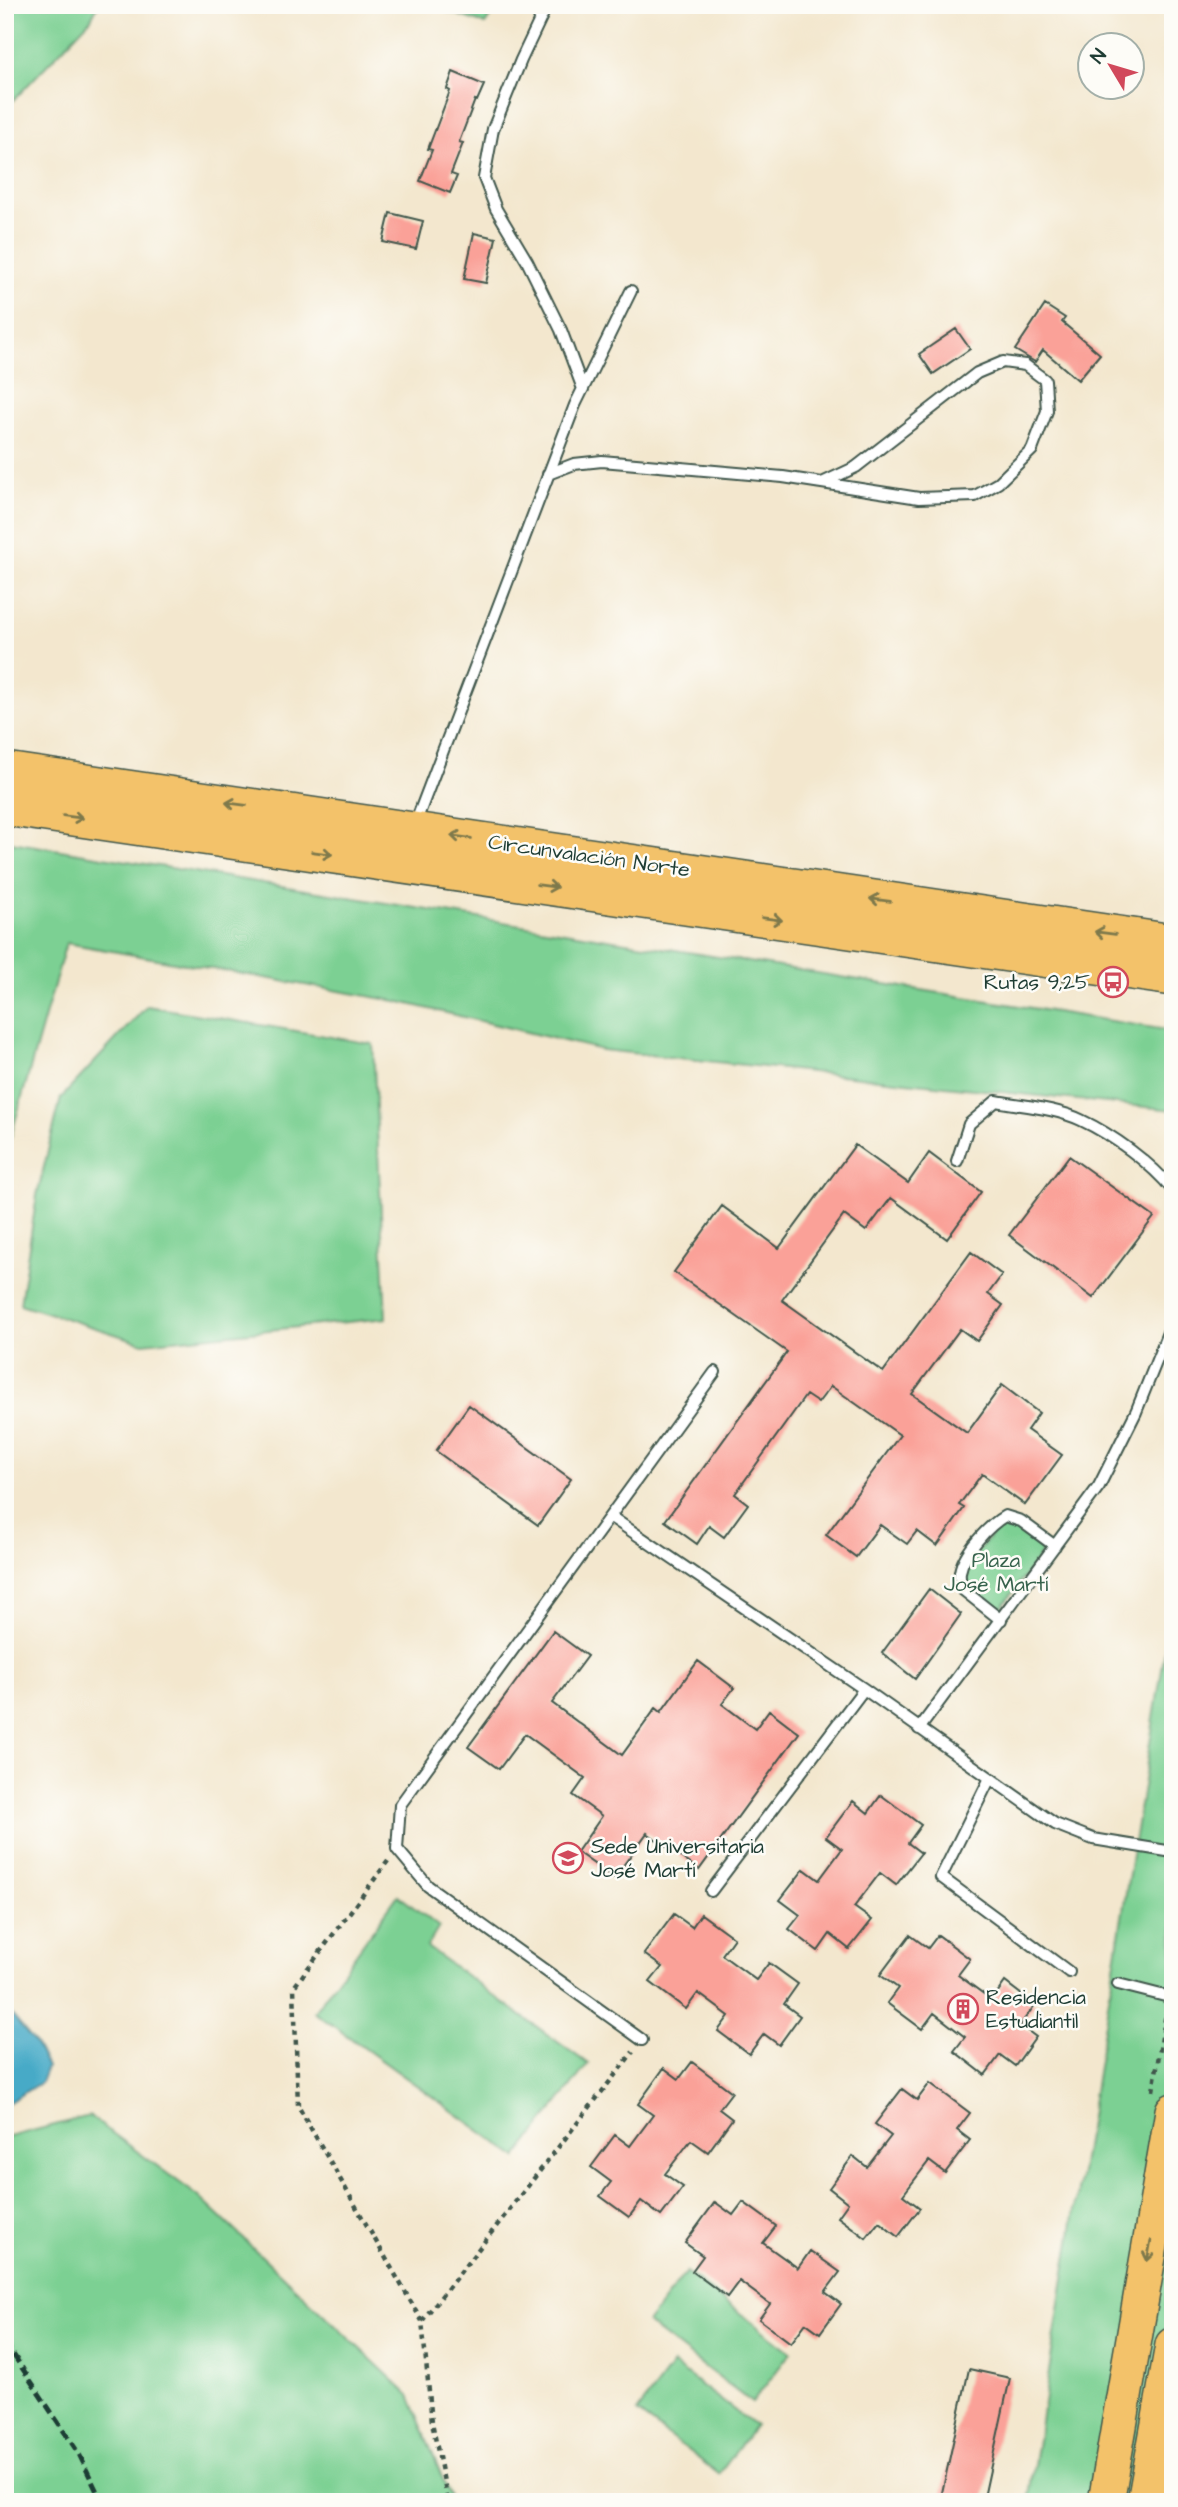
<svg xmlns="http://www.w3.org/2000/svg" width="1178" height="2507" font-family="'Architects Daughter',sans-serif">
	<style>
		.green { fill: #7bd093; stroke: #4d8664; stroke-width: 2 }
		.water { fill: #47aac7; stroke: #33747e; stroke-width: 2 }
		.building { fill: #faa198 }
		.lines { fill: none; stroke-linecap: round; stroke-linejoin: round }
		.service-casing { stroke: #3f564b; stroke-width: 14 }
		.primary-casing { stroke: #3f564b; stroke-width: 38 }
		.trunk-casing { stroke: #3f564b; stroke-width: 40 }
		.path { stroke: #3f564b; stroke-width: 4.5; stroke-dasharray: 5 5; stroke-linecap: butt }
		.service { stroke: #fff; stroke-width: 10 }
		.primary { stroke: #f3c26a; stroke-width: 35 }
		.trunk { stroke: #f3c26a; stroke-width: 37 }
		.rail { stroke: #1f3d34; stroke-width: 5; stroke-dasharray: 10 5; stroke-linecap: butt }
		.oneway { stroke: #7e794c }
		.labels { text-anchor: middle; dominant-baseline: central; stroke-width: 5; stroke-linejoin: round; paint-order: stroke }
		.street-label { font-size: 21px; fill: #1f3d34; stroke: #fdfcf7 }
		.poi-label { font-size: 21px; fill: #1f3d34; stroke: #fdfcf7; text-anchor: start }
		.park-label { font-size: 21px; fill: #36624c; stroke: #fdfcf7 }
	</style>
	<rect width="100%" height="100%" fill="#fdfcf7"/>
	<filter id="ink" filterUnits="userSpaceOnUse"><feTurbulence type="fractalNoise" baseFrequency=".0143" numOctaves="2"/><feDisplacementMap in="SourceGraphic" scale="14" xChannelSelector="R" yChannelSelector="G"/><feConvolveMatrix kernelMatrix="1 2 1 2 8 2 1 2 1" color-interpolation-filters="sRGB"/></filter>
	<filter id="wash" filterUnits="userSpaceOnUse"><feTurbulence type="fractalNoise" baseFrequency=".00686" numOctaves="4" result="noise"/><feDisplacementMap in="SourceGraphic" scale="28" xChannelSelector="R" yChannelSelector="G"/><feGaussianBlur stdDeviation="1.57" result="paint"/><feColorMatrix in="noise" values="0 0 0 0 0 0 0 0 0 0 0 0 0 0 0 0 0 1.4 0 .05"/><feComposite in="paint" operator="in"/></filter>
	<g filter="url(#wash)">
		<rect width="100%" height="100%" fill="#f3e7ce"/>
		<path class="green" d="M 5,5 L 98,5 L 91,19 L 5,109 Z
			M 428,5 L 498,5 L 485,24 Z
			M 5,841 L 1173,1031 L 1173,1110 L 602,1050 L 396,1001 L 66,943 L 5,1157 Z
			M 147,1006 L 373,1044 L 386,1318 L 143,1343 L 20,1304 L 37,1195 L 61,1098 Z
			M 1005,1525 L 1015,1527 L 1045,1548 L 1000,1610 L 967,1586 C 963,1562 984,1545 998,1527 Z
			M 1173,1600 L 1173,2502 L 1028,2502 Z
			M 398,1895 L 439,1927 L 427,1947 L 588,2064 L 517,2157 L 314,2012 Z
			M 89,2116 L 198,2196 L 409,2395 L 452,2502 L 5,2502 L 5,2138 Z
			M 686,2272 L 791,2352 L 752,2403 L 647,2323 Z
			M 673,2364 L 755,2426 L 719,2474 L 637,2412 Z"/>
		<path class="water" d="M 5,2007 L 34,2042 L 47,2067 L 41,2082 L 6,2104 Z"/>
		<g id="blocks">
			<path class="building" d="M 453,72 L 484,85 L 477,101 L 475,100 L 459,142 L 463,143 L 451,174 L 457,176 L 450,193 L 420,181 L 432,150 L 428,149 L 450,91 L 447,89 Z
				M 390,213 L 423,221 L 416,249 L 383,242 Z
				M 474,233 L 496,238 L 486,283 L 464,279 Z
				M 1045,305 L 1065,318 L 1062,322 L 1100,354 L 1078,380 L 1043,350 L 1035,362 L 1015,350 Z
				M 956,329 L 970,349 L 933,374 L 919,354 Z
				M 855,1145 L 908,1183 L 929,1153 L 981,1192 L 947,1239 L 891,1198 L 866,1231 L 844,1215 L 782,1300 L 883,1372 L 971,1252 L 1002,1275 L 988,1294 L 1003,1305 L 977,1341 L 960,1329 L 912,1394 L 967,1433 L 1002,1385 L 1039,1413 L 1027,1430 L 1062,1455 L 1025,1505 L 982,1474 L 959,1505 L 964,1508 L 937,1546 L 917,1531 L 907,1544 L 880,1525 L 856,1557 L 826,1535 L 900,1435 L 831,1386 L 818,1403 L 806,1395 L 735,1494 L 748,1504 L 724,1537 L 709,1526 L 697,1544 L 665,1521 L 787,1352 L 674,1272 L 722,1206 L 779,1248 Z
				M 1069,1156 L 1154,1217 L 1093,1298 L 1009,1235 Z
				M 469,1405 L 571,1479 L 538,1525 L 436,1451 Z
				M 929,1589 L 961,1614 L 915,1679 L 882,1653 Z
				M 553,1631 L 587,1656 L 552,1703 L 622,1755 L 656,1708 L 661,1712 L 698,1661 L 734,1688 L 722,1704 L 755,1729 L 769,1710 L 799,1733 L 699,1870 L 647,1833 L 614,1878 L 577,1852 L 602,1816 L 573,1795 L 585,1778 L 525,1734 L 499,1769 L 468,1747 Z
				M 881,1795 L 921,1825 L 908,1843 L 921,1853 L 896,1885 L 880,1873 L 854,1907 L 872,1920 L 849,1949 L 830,1934 L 818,1951 L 789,1929 L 800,1915 L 780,1900 L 804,1869 L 819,1880 L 842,1849 L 826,1837 L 853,1801 L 868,1813 Z
				M 674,1914 L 692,1927 L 701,1914 L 734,1938 L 722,1955 L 756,1980 L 769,1963 L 798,1984 L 784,2004 L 800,2016 L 779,2045 L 764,2034 L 749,2054 L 718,2031 L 729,2016 L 698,1993 L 686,2009 L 650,1982 L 662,1967 L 644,1954 Z
				M 910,1935 L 928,1948 L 938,1935 L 970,1959 L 958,1975 L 992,2000 L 1005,1982 L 1035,2005 L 1020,2025 L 1036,2037 L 1015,2066 L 1000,2055 L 985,2075 L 954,2051 L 965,2037 L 934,2013 L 922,2029 L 887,2003 L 898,1988 L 880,1975 Z
				M 692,2062 L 732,2092 L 719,2109 L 732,2119 L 708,2152 L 691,2140 L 665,2174 L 683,2187 L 661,2216 L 641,2201 L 629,2217 L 600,2196 L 611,2182 L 591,2167 L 615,2135 L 630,2146 L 653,2115 L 638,2104 L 664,2068 L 679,2079 Z
				M 930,2083 L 970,2113 L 957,2130 L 970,2140 L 945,2173 L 929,2161 L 903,2195 L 920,2208 L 898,2237 L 879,2222 L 866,2238 L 838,2217 L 848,2203 L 829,2188 L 853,2156 L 867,2167 L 891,2136 L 875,2124 L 902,2089 L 917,2100 Z
				M 715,2202 L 733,2215 L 743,2202 L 776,2226 L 763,2243 L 798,2268 L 810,2251 L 840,2272 L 825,2292 L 841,2304 L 820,2333 L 806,2323 L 791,2343 L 759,2319 L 770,2304 L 739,2281 L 727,2297 L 692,2271 L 703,2256 L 685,2243 Z
				M 969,2369 L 1010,2378 L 983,2502 L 940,2502 Z"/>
		</g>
	</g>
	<g filter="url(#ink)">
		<use href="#blocks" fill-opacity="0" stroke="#3f564b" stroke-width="2"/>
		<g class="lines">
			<g class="service-casing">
				<path id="service" d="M 547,5 L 521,60 L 493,129 L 484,178 L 496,209 L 527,261 L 561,330 L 583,389
					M 548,474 L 574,464 L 602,461 L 783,477 L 919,498 L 975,496 L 998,483 L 1032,450 L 1047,411 L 1045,380 L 1025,365 L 1003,362 L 977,373 L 856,467 L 822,483
					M 415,824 L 575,405 L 631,291
					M 957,1161 L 969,1124 L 996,1101 C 1023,1106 1056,1108 1081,1120 C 1113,1135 1151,1163 1173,1190
					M 611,1517 L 864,1689 L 1055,1824 L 1093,1839 L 1173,1852
					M 1001,1620 L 962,1589 C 961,1583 959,1578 960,1572 C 963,1553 989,1525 1005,1516 L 1021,1521 L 1055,1546
					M 919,1729 L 1099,1486 L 1136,1412 L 1173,1320
					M 990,1778 L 941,1877 L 1069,1972
					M 711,1891 L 864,1689
					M 1118,1984 L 1173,1998
					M 642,2040 L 428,1886 L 397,1849 L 400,1805 L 715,1372"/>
			</g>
			<g class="primary-casing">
				<path id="primary" d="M 1106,2502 L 1173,2111
					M 1145,2502 L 1173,2345"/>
			</g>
			<g class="trunk-casing">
				<path id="trunk" d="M 5,771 L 1173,943
					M 5,807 L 1173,977"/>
			</g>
			<path class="path" d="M 388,1861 L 294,1987 L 298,2106 L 422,2321 L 432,2422 L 448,2502
				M 1153,2091 L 1166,2013
				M 422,2321 L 633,2052"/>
			<use href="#service" class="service"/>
			<use href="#primary" class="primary"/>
			<use href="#trunk" class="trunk"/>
			<path class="rail" d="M 5,2342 L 79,2454 L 102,2502"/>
		</g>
		<defs><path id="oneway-shaft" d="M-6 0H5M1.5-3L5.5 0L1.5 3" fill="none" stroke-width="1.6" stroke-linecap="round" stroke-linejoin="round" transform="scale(1.75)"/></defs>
		<g class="oneway">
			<use href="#oneway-shaft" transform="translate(236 804) rotate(-172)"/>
			<use href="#oneway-shaft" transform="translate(73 817) rotate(8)"/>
			<use href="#oneway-shaft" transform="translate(461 837) rotate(-172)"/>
			<use href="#oneway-shaft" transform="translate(322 853) rotate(8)"/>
			<use href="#oneway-shaft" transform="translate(547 886) rotate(8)"/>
			<use href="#oneway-shaft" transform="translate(880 900) rotate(-172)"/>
			<use href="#oneway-shaft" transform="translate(772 919) rotate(8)"/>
			<use href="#oneway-shaft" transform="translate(1105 933) rotate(-172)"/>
			<use href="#oneway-shaft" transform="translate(1149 2251) rotate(100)"/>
		</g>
	</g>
	<defs>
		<g id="bus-ring" transform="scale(1.575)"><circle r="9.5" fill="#fdfcf7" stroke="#d1495b" stroke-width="1.5"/><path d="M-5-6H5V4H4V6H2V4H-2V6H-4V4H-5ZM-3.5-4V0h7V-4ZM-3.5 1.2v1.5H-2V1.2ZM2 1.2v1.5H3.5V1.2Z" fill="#d1495b"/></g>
		<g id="university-ring" transform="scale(1.575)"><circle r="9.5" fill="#fdfcf7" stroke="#d1495b" stroke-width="1.5"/><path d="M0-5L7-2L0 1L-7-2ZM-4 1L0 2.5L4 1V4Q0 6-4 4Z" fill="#d1495b"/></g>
		<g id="building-ring" transform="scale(1.575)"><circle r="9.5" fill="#fdfcf7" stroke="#d1495b" stroke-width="1.5"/><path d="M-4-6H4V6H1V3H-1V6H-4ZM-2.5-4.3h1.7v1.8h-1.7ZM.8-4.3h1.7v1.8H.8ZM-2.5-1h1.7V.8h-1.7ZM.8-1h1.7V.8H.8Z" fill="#d1495b"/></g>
	</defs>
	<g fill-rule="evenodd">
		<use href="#bus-ring" x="1113" y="982"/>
		<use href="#university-ring" x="568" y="1858"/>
		<use href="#building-ring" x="963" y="2009"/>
	</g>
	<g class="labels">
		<g class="street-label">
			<text transform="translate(589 856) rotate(8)">Circunvalación Norte</text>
		</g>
		<g class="poi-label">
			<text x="1090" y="982" text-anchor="end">Rutas 9,25</text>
			<text x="591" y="1846">Sede Universitaria<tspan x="591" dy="24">José Martí</tspan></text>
			<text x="986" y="1997">Residencia<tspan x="986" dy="24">Estudiantil</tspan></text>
		</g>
		<g class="park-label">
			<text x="996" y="1560">Plaza<tspan x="996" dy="24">José Martí</tspan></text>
		</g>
	</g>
	<rect width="1178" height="2507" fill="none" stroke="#fdfcf7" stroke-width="28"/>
	<g transform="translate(1111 66) rotate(308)"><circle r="33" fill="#fdfcf7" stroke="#a4b0a9" stroke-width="2"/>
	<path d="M0-5L12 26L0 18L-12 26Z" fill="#d1495b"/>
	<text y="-10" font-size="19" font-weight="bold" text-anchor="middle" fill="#1f3d34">N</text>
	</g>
</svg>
